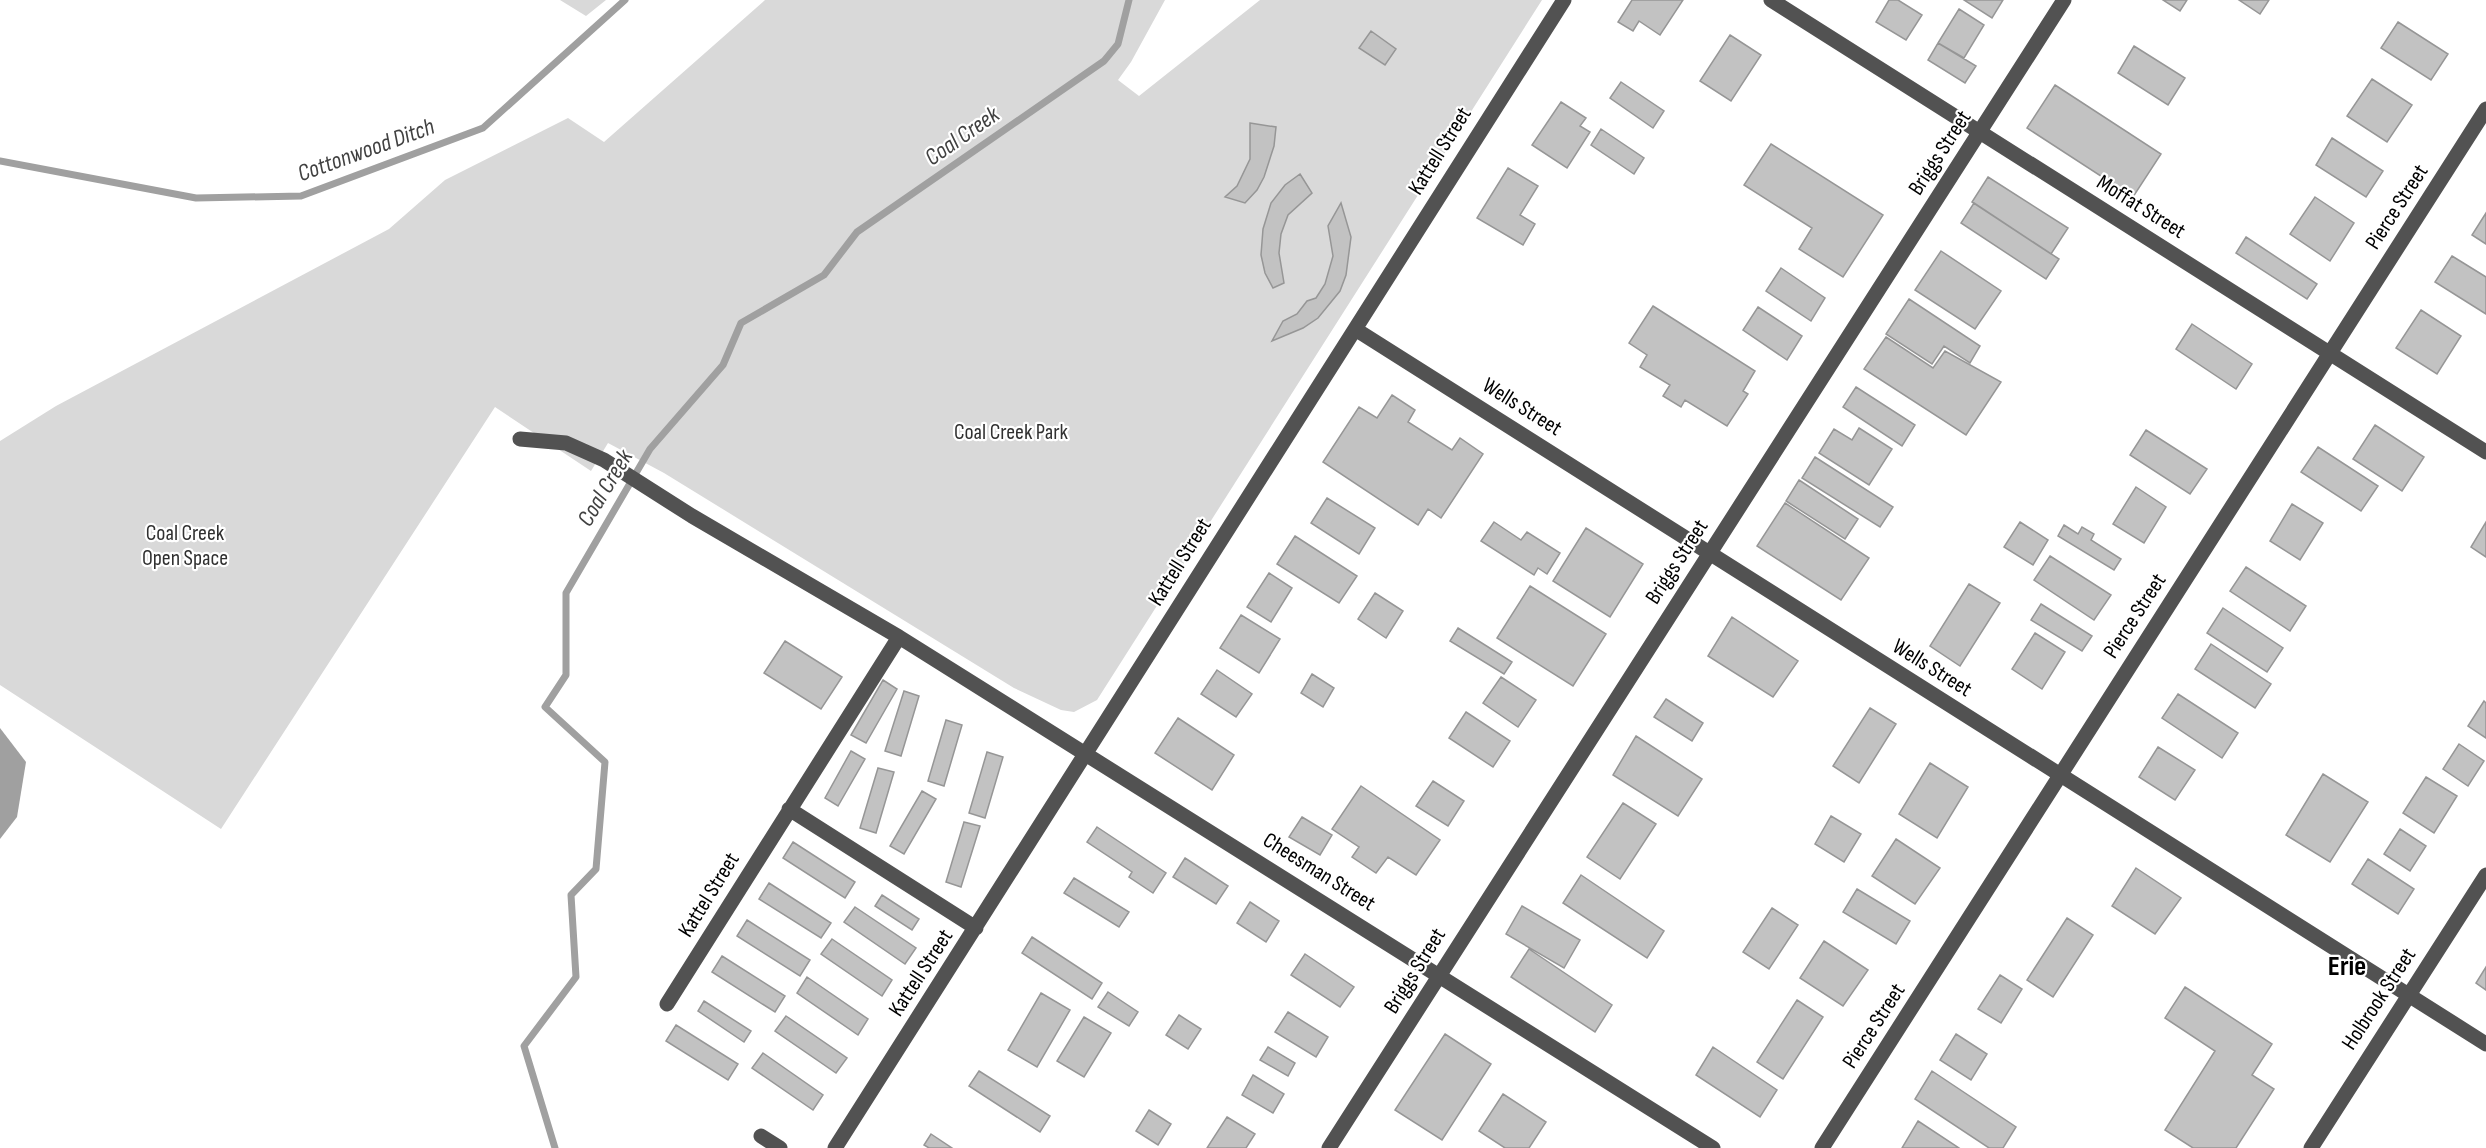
<svg xmlns="http://www.w3.org/2000/svg" width="2486" height="1148" font-family="'Sofia Sans Condensed',sans-serif">
	<style>
		.green { fill: #d9d9d9 }
		.water { fill: #a0a0a0 }
		.lines { fill: none; stroke-linecap: round; stroke-linejoin: round }
		.stream { stroke: #a0a0a0; stroke-width: 7 }
		.building { fill: #c2c2c2; stroke: #969696; stroke-width: 1.5 }
		.minor { stroke: #525252; stroke-width: 15 }
		.labels { text-anchor: middle; dominant-baseline: central; stroke-width: 4.5; stroke-linejoin: round; paint-order: stroke }
		.street-label { font-size: 22px; fill: #000; stroke: #fff }
		.park-label { font-size: 22px; fill: #303030; stroke: #fff }
		.water-label { font-size: 24px; font-style: italic; fill: #414141; stroke: #fff }
		.district-label { font-size: 28px; font-weight: bold; fill: #000; stroke: #fff }
	</style>
	<rect width="100%" height="100%" fill="#fff"/>
	<path class="green" d="M 560,0 L 606,0 L 586,16 Z
		M 765,0 L 1165,0 L 1131,62 L 1118,80 L 1139,96 L 1260,0 L 1542,0 L 1097,700 L 1074,712 L 1061,710 L 1014,688 L 664,473 L 608,443 L 591,471 L 495,407 L 221,829 L 0,685 L 0,441 L 56,406 L 389,229 L 445,180 L 568,118 L 604,142 Z"/>
	<path class="water" d="M 0,728 L 26,762 L 17,817 L 0,839 Z"/>
	<g class="lines">
		<path class="stream" d="M 0,161 L 196,198 L 301,196 L 483,128 L 625,0
			M 555,1148 L 524,1046 L 576,977 L 571,895 L 596,869 L 605,762 L 545,707 L 566,675 L 566,593 L 650,449 L 723,365 L 741,323 L 824,275 L 857,232 L 1104,61 L 1118,44 L 1129,0"/>
	</g>
	<path class="building" d="M 1632,0 L 1683,0 L 1660,35 L 1639,21 L 1633,31 L 1618,22 Z
		M 1889,0 L 1898,0 L 1922,15 L 1906,40 L 1876,22 Z
		M 1964,0 L 2003,0 L 1992,18 Z
		M 2163,0 L 2187,0 L 2180,11 Z
		M 2239,0 L 2269,0 L 2260,14 Z
		M 1959,9 L 1984,25 L 1964,58 L 1938,43 Z
		M 2398,22 L 2448,54 L 2431,80 L 2381,48 Z
		M 1371,31 L 1396,49 L 1385,65 L 1359,48 Z
		M 1730,35 L 1761,55 L 1731,101 L 1700,81 Z
		M 1938,43 L 1976,66 L 1965,83 L 1928,60 Z
		M 2134,46 L 2185,78 L 2168,105 L 2118,73 Z
		M 2372,79 L 2412,105 L 2387,142 L 2347,116 Z
		M 1621,82 L 1664,111 L 1653,128 L 1610,98 Z
		M 2055,85 L 2161,154 L 2133,197 L 2027,128 Z
		M 1561,102 L 1586,118 L 1580,126 L 1590,132 L 1567,168 L 1532,145 Z
		M 1250,123 L 1276,127 L 1274,146 L 1264,177 L 1257,190 L 1245,203 L 1225,197 L 1237,186 L 1250,159 Z
		M 1601,129 L 1644,158 L 1634,174 L 1591,145 Z
		M 2332,138 L 2383,171 L 2366,197 L 2316,165 Z
		M 1771,144 L 1883,215 L 1843,277 L 1799,249 L 1812,228 L 1744,185 Z
		M 1508,168 L 1538,186 L 1520,215 L 1535,224 L 1523,245 L 1477,218 Z
		M 1300,174 L 1312,193 L 1288,215 L 1281,234 L 1279,253 L 1284,283 L 1273,288 L 1265,273 L 1261,255 L 1263,229 L 1271,203 L 1285,185 Z
		M 1988,177 L 2068,228 L 2051,254 L 1972,202 Z
		M 2315,197 L 2354,223 L 2330,261 L 2290,234 Z
		M 1341,203 L 1351,237 L 1346,275 L 1340,291 L 1318,318 L 1303,328 L 1272,341 L 1283,321 L 1297,314 L 1307,301 L 1316,298 L 1325,284 L 1333,256 L 1328,226 Z
		M 1974,203 L 2059,259 L 2046,279 L 1961,223 Z
		M 2486,213 L 2486,244 L 2472,235 Z
		M 2246,237 L 2317,284 L 2307,299 L 2236,253 Z
		M 1941,251 L 2001,291 L 1975,329 L 1915,290 Z
		M 2452,256 L 2486,277 L 2486,314 L 2435,282 Z
		M 1781,268 L 1825,298 L 1811,321 L 1766,291 Z
		M 1909,299 L 1980,346 L 1970,363 L 1944,346 L 1932,364 L 1886,334 Z
		M 1653,306 L 1755,371 L 1743,391 L 1748,394 L 1727,426 L 1685,400 L 1681,407 L 1663,396 L 1670,385 L 1640,367 L 1647,355 L 1629,343 Z
		M 1758,307 L 1802,336 L 1787,360 L 1743,330 Z
		M 2421,310 L 2461,336 L 2437,374 L 2396,348 Z
		M 2192,324 L 2252,364 L 2236,389 L 2176,349 Z
		M 1886,337 L 1933,368 L 1945,351 L 2001,382 L 1966,435 L 1864,369 Z
		M 1856,387 L 1915,425 L 1902,446 L 1843,407 Z
		M 1392,395 L 1415,410 L 1408,422 L 1452,450 L 1460,438 L 1483,454 L 1441,518 L 1428,509 L 1418,525 L 1323,462 L 1359,407 L 1377,418 Z
		M 2375,425 L 2424,457 L 2402,491 L 2353,459 Z
		M 1859,428 L 1892,449 L 1869,485 L 1819,453 L 1834,429 L 1852,440 Z
		M 2146,430 L 2207,469 L 2190,494 L 2130,455 Z
		M 2318,447 L 2378,486 L 2361,511 L 2301,472 Z
		M 1815,457 L 1893,507 L 1880,527 L 1802,478 Z
		M 1799,480 L 1858,519 L 1845,539 L 1786,501 Z
		M 2136,487 L 2166,507 L 2144,543 L 2113,524 Z
		M 1327,498 L 1375,528 L 1359,554 L 1311,523 Z
		M 1785,503 L 1869,558 L 1841,600 L 1757,546 Z
		M 2292,504 L 2323,523 L 2300,560 L 2270,541 Z
		M 1494,522 L 1521,540 L 1527,532 L 1560,553 L 1547,574 L 1538,568 L 1534,575 L 1481,541 Z
		M 2020,522 L 2048,540 L 2033,565 L 2004,547 Z
		M 2486,522 L 2486,557 L 2471,547 Z
		M 2064,525 L 2078,534 L 2082,527 L 2094,534 L 2091,540 L 2121,559 L 2114,570 L 2058,536 Z
		M 1586,528 L 1643,564 L 1610,617 L 1553,581 Z
		M 1295,536 L 1357,576 L 1339,603 L 1277,564 Z
		M 2050,556 L 2111,595 L 2094,620 L 2034,580 Z
		M 2246,567 L 2306,606 L 2290,631 L 2230,591 Z
		M 1269,573 L 1292,588 L 1271,622 L 1247,607 Z
		M 1969,584 L 2000,603 L 1960,666 L 1930,646 Z
		M 1530,586 L 1606,634 L 1573,686 L 1497,638 Z
		M 1375,593 L 1403,611 L 1386,638 L 1358,619 Z
		M 2041,604 L 2092,636 L 2082,651 L 2031,620 Z
		M 2223,608 L 2283,648 L 2267,672 L 2207,633 Z
		M 1241,615 L 1280,639 L 1259,673 L 1220,648 Z
		M 1732,617 L 1798,661 L 1773,697 L 1708,656 Z
		M 1458,628 L 1512,662 L 1504,674 L 1450,641 Z
		M 2035,633 L 2065,652 L 2042,689 L 2012,669 Z
		M 785,641 L 842,677 L 821,709 L 764,673 Z
		M 2211,644 L 2271,684 L 2255,708 L 2195,669 Z
		M 1217,670 L 1252,694 L 1236,717 L 1201,694 Z
		M 1312,674 L 1334,688 L 1323,707 L 1301,693 Z
		M 1501,677 L 1536,700 L 1518,727 L 1483,703 Z
		M 883,680 L 897,689 L 866,743 L 851,735 Z
		M 904,691 L 919,696 L 901,756 L 885,751 Z
		M 2178,694 L 2238,733 L 2222,758 L 2162,718 Z
		M 1666,699 L 1703,723 L 1692,741 L 1654,717 Z
		M 2484,701 L 2486,703 L 2486,738 L 2468,726 Z
		M 1870,708 L 1896,724 L 1859,783 L 1833,766 Z
		M 1466,712 L 1510,741 L 1493,767 L 1449,738 Z
		M 1178,718 L 1234,755 L 1212,790 L 1155,753 Z
		M 946,720 L 962,725 L 944,786 L 928,781 Z
		M 1636,736 L 1702,779 L 1678,816 L 1613,775 Z
		M 2459,744 L 2484,761 L 2468,786 L 2443,769 Z
		M 2158,747 L 2195,770 L 2175,800 L 2139,777 Z
		M 851,751 L 865,759 L 838,806 L 825,798 Z
		M 987,752 L 1003,757 L 985,818 L 969,813 Z
		M 1930,763 L 1968,787 L 1937,838 L 1899,814 Z
		M 878,768 L 894,772 L 876,833 L 860,828 Z
		M 2323,774 L 2368,802 L 2330,862 L 2286,835 Z
		M 2426,777 L 2457,796 L 2434,833 L 2403,813 Z
		M 1433,781 L 1464,801 L 1448,826 L 1416,806 Z
		M 1361,786 L 1440,840 L 1416,875 L 1388,857 L 1376,873 L 1352,857 L 1359,847 L 1332,829 Z
		M 922,791 L 936,799 L 904,854 L 890,846 Z
		M 1623,803 L 1656,824 L 1620,879 L 1587,857 Z
		M 1831,816 L 1861,834 L 1844,862 L 1815,844 Z
		M 1302,817 L 1332,835 L 1320,855 L 1289,837 Z
		M 964,822 L 980,826 L 961,887 L 946,882 Z
		M 1097,827 L 1166,873 L 1153,893 L 1129,877 L 1132,872 L 1087,842 Z
		M 2400,829 L 2426,846 L 2410,871 L 2384,854 Z
		M 1896,839 L 1940,868 L 1915,904 L 1872,876 Z
		M 793,842 L 855,882 L 845,898 L 783,858 Z
		M 1185,858 L 1228,886 L 1216,904 L 1173,877 Z
		M 2368,859 L 2414,889 L 2398,914 L 2352,884 Z
		M 2136,868 L 2181,898 L 2155,934 L 2112,906 Z
		M 1581,875 L 1664,931 L 1647,958 L 1563,903 Z
		M 1074,878 L 1129,912 L 1119,927 L 1064,893 Z
		M 769,883 L 831,923 L 821,938 L 759,899 Z
		M 1857,889 L 1910,921 L 1896,944 L 1843,912 Z
		M 882,895 L 919,919 L 912,930 L 875,906 Z
		M 1250,902 L 1279,921 L 1266,942 L 1237,923 Z
		M 1522,906 L 1580,940 L 1564,968 L 1506,934 Z
		M 855,907 L 916,948 L 905,964 L 844,922 Z
		M 1772,908 L 1798,925 L 1769,969 L 1743,952 Z
		M 2067,918 L 2093,935 L 2053,997 L 2027,980 Z
		M 747,920 L 810,960 L 800,976 L 737,936 Z
		M 1032,937 L 1102,983 L 1092,999 L 1022,953 Z
		M 832,939 L 892,980 L 882,996 L 821,954 Z
		M 1824,941 L 1868,970 L 1843,1006 L 1800,978 Z
		M 1529,949 L 1612,1005 L 1595,1032 L 1511,977 Z
		M 1305,954 L 1354,987 L 1340,1007 L 1291,975 Z
		M 722,956 L 785,996 L 775,1012 L 712,972 Z
		M 2486,967 L 2486,990 L 2476,983 Z
		M 2000,975 L 2022,989 L 2001,1023 L 1978,1009 Z
		M 807,977 L 868,1019 L 858,1035 L 797,993 Z
		M 2185,987 L 2272,1044 L 2252,1075 L 2274,1089 L 2236,1148 L 2193,1148 L 2165,1130 L 2215,1051 L 2165,1018 Z
		M 1108,992 L 1138,1012 L 1129,1026 L 1098,1007 Z
		M 1041,993 L 1070,1010 L 1037,1067 L 1008,1050 Z
		M 1797,1000 L 1823,1017 L 1783,1079 L 1757,1062 Z
		M 704,1001 L 751,1031 L 744,1042 L 698,1011 Z
		M 1288,1012 L 1328,1037 L 1316,1057 L 1275,1032 Z
		M 1179,1015 L 1201,1029 L 1188,1049 L 1166,1035 Z
		M 786,1016 L 847,1058 L 836,1073 L 775,1031 Z
		M 1084,1017 L 1111,1033 L 1084,1077 L 1057,1061 Z
		M 676,1025 L 738,1064 L 728,1080 L 666,1041 Z
		M 1445,1034 L 1491,1064 L 1442,1140 L 1395,1110 Z
		M 1956,1034 L 1987,1054 L 1971,1080 L 1940,1060 Z
		M 1268,1047 L 1295,1063 L 1288,1076 L 1260,1060 Z
		M 1713,1047 L 1777,1090 L 1760,1117 L 1696,1075 Z
		M 763,1053 L 823,1095 L 813,1110 L 752,1068 Z
		M 979,1071 L 1050,1116 L 1040,1132 L 969,1086 Z
		M 1932,1071 L 2016,1127 L 2003,1148 L 1989,1148 L 1915,1099 Z
		M 1253,1075 L 1284,1094 L 1273,1113 L 1242,1095 Z
		M 1503,1094 L 1546,1122 L 1529,1148 L 1505,1148 L 1479,1131 Z
		M 1149,1110 L 1171,1124 L 1158,1145 L 1136,1131 Z
		M 1227,1117 L 1255,1134 L 1246,1148 L 1207,1148 Z
		M 1918,1121 L 1959,1148 L 1902,1148 Z
		M 931,1134 L 952,1148 L 929,1148 L 924,1145 Z"/>
	<g class="lines">
		<path class="minor" d="M 1771,0 L 2486,452
			M 1355,329 L 2486,1044
			M 520,439 L 566,443 L 604,460 L 692,516 L 899,637 L 1713,1148
			M 789,809 L 976,928
			M 667,1004 L 899,637
			M 761,1136 L 780,1148
			M 835,1148 L 1564,0
			M 1329,1148 L 2064,0
			M 1822,1148 L 2486,109
			M 2311,1148 L 2486,875"/>
	</g>
	<g class="labels">
		<g class="street-label">
			<text transform="translate(1440 151) rotate(-58)">Kattell Street</text>
			<text transform="translate(1940 153) rotate(-57)">Briggs Street</text>
			<text transform="translate(2141 207) rotate(32)">Moffat Street</text>
			<text transform="translate(2397 207) rotate(-57)">Pierce Street</text>
			<text transform="translate(1522 407) rotate(32)">Wells Street</text>
			<text transform="translate(1180 562) rotate(-58)">Kattell Street</text>
			<text transform="translate(1677 562) rotate(-57)">Briggs Street</text>
			<text transform="translate(2135 616) rotate(-57)">Pierce Street</text>
			<text transform="translate(1932 668) rotate(32)">Wells Street</text>
			<text transform="translate(1319 872) rotate(32)">Cheesman Street</text>
			<text transform="translate(709 895) rotate(-58)">Kattel Street</text>
			<text transform="translate(1415 971) rotate(-58)">Briggs Street</text>
			<text transform="translate(921 973) rotate(-57)">Kattell Street</text>
			<text transform="translate(2379 999) rotate(-57)">Holbrook Street</text>
			<text transform="translate(1874 1026) rotate(-57)">Pierce Street</text>
		</g>
		<g class="park-label">
			<text x="1011" y="432">Coal Creek Park</text>
			<text x="185" y="533">Coal Creek<tspan x="185" dy="25">Open Space</tspan></text>
		</g>
		<g class="water-label">
			<text transform="translate(962 136) rotate(-35)">Coal Creek</text>
			<text transform="translate(366 150) rotate(-20)">Cottonwood Ditch</text>
			<text transform="translate(605 488) rotate(-59)">Coal Creek</text>
		</g>
		<g class="district-label">
			<text x="2347" y="966">Erie</text>
		</g>
	</g>
</svg>
